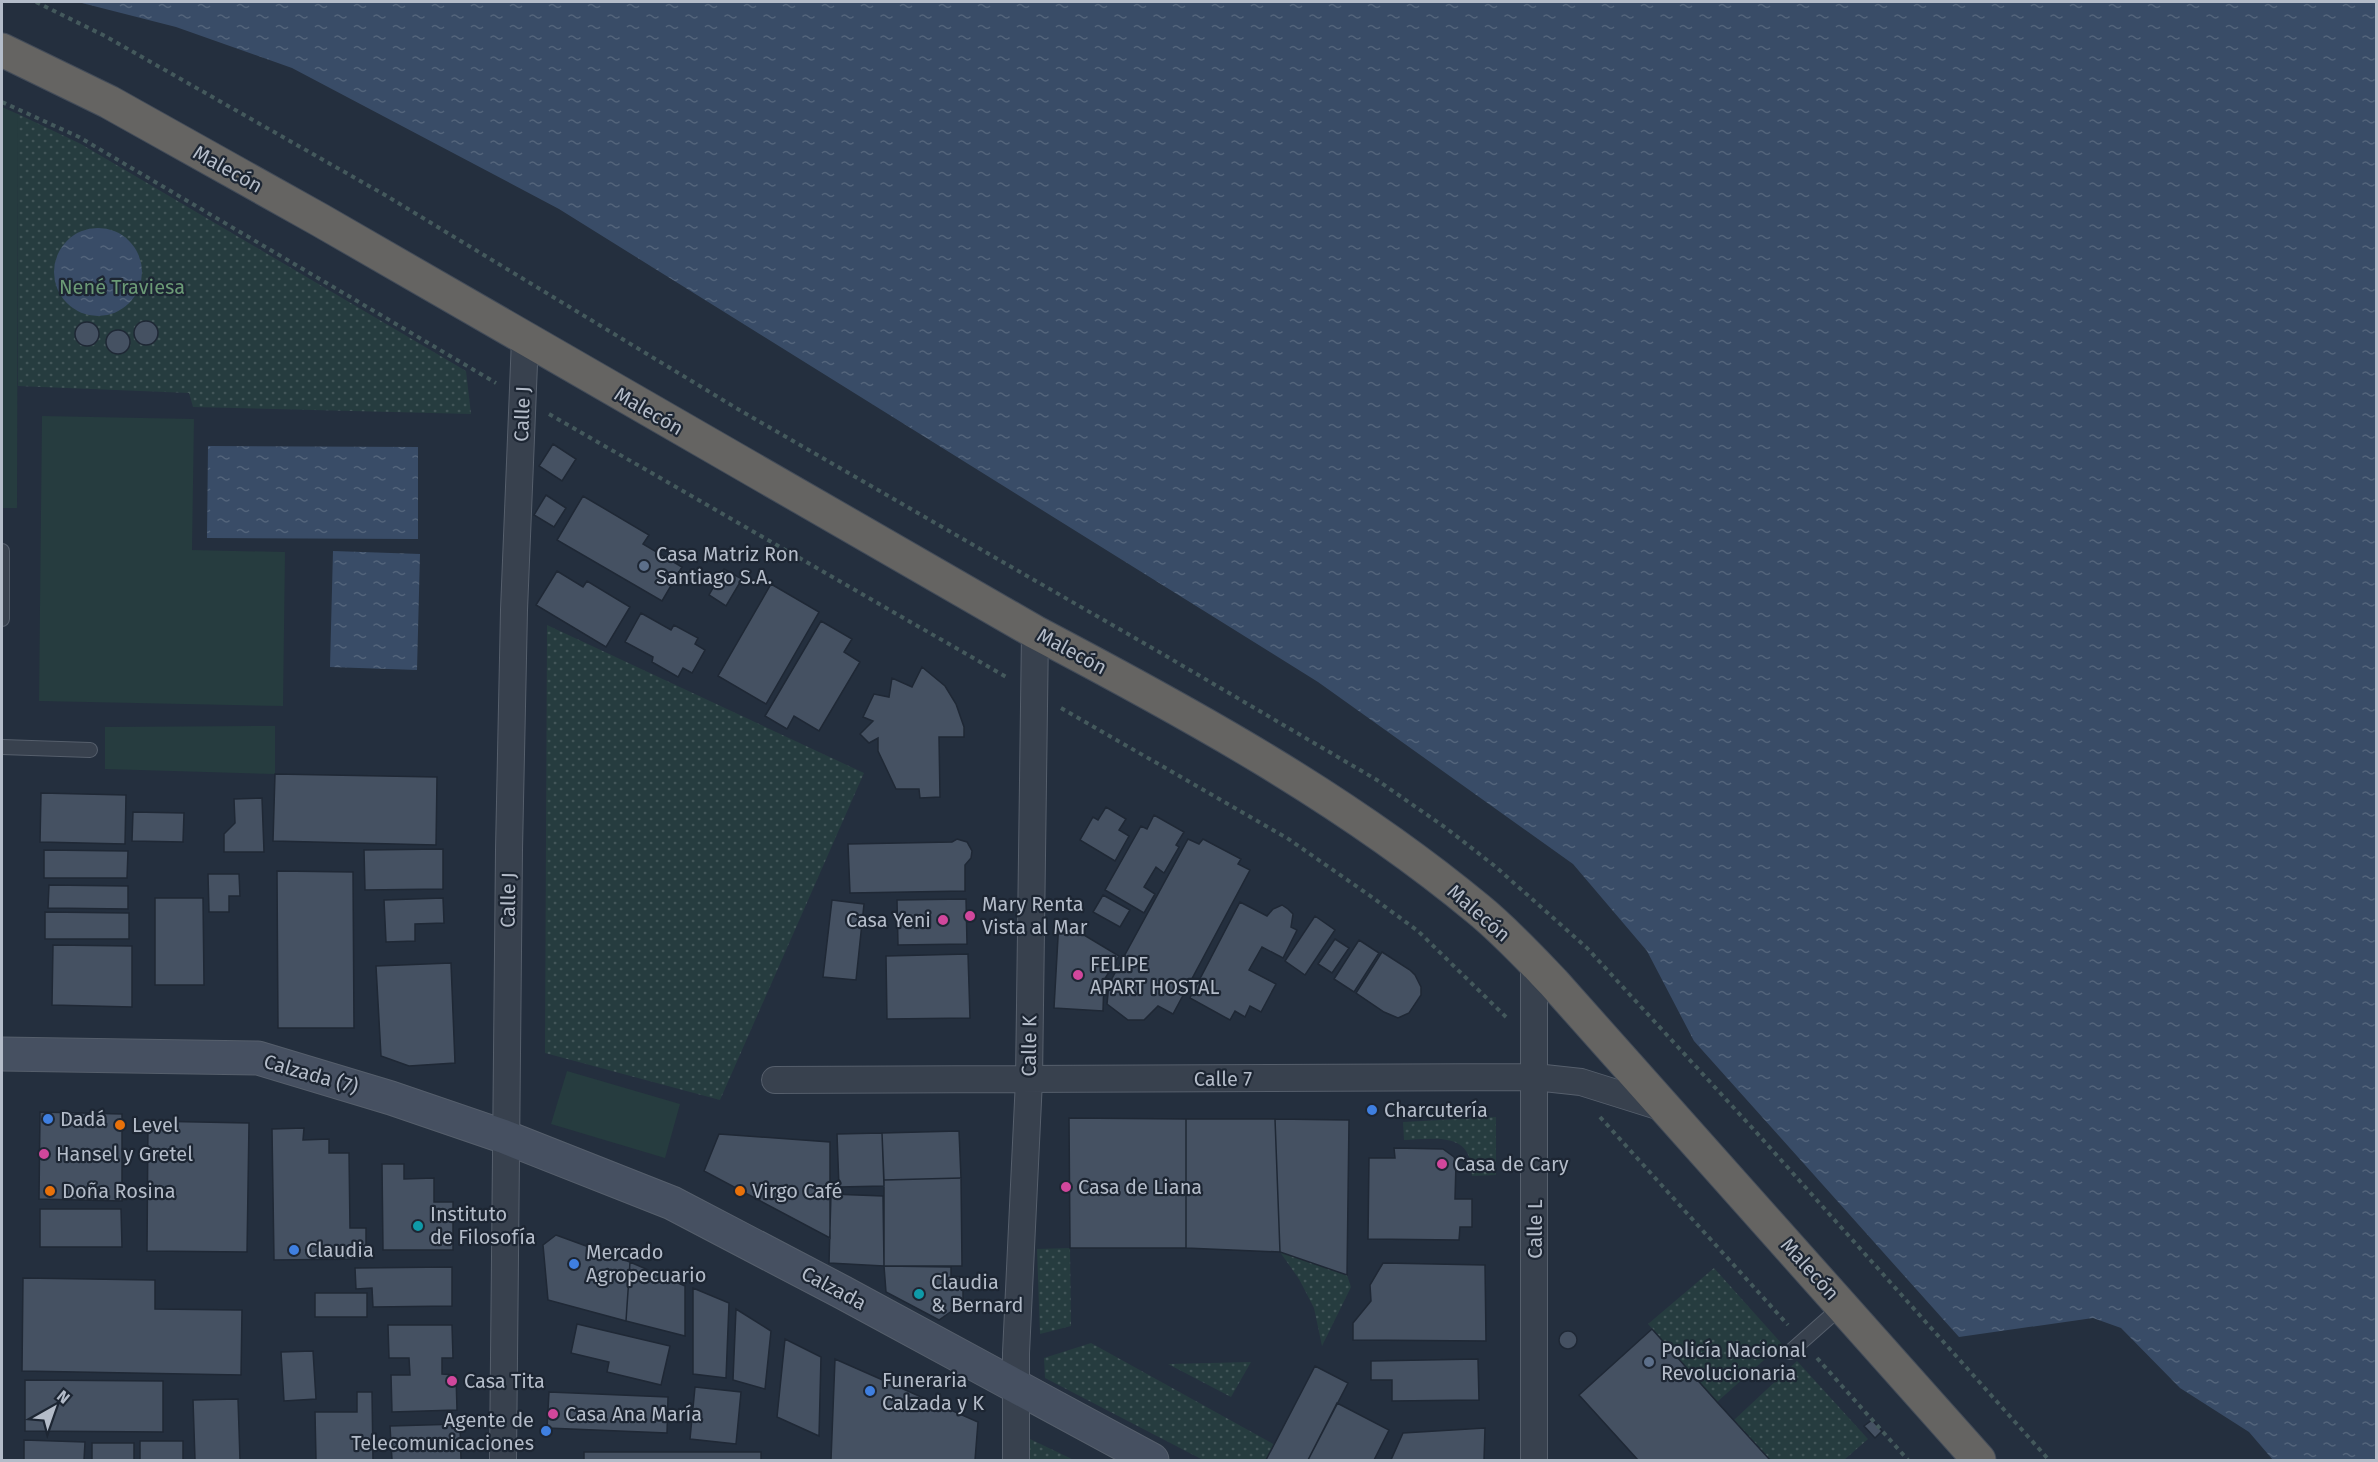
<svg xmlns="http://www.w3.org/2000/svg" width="2378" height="1462" font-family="'Fira Sans',sans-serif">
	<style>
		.green { fill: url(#green-dots) }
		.pitch { fill: #263c3f }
		.water { fill: url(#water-ripples) }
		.building { fill: #455162; stroke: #1f2835; stroke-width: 1.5 }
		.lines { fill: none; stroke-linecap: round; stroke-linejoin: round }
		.service-casing { stroke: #565f6c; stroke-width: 16 }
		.minor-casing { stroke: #565f6c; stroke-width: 28 }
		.secondary-casing { stroke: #565f6c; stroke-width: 35 }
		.trunk-casing { stroke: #434c59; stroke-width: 35 }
		.path { stroke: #44595c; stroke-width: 4; stroke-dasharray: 4.5 4.5; stroke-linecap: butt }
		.service { stroke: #38414e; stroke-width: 14 }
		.minor { stroke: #38414e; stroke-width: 26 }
		.secondary { stroke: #465061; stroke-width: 33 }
		.trunk { stroke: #656462; stroke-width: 33 }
		.service-dot { fill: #5c6f8a; stroke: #1d2633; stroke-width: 2 }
		.hotel-dot { fill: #d1479c; stroke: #1d2633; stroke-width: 2 }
		.shop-dot { fill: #3f7fe0; stroke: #1d2633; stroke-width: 2 }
		.food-dot { fill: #e8710a; stroke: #1d2633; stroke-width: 2 }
		.culture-dot { fill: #0f9aa8; stroke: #1d2633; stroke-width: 2 }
		.labels { text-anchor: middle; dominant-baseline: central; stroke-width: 4.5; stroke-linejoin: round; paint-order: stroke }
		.street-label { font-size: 20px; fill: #b4bcc9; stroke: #1d2633 }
		.park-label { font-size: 20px; fill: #6b9a76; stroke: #1d2633 }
		.poi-label { font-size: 20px; fill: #b4bcc9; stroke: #1d2633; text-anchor: start }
	</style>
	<defs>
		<pattern id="green-dots" width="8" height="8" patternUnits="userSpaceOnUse" patternTransform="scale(1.5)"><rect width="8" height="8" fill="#263c3f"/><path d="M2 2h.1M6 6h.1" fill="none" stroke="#435659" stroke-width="1.8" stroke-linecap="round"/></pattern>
		<pattern id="water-ripples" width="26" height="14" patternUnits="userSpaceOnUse" patternTransform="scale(1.5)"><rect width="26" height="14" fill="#394c67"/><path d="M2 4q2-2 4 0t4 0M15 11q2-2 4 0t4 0" fill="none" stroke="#53647b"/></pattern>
	</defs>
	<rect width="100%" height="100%" fill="#242f3e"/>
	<path class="green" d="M 18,114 L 81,144 L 466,371 L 471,414 L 193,407 L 189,393 L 18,386 Z
		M 547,625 L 864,773 L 720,1100 L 545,1053 Z
		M 1496,1117 L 1496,1175 L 1472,1176 C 1471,1170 1471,1163 1469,1157 C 1461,1132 1424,1140 1404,1140 L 1403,1122 Z
		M 1070,1248 L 1071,1326 L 1040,1334 L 1037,1249 Z
		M 1280,1252 L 1347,1275 L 1351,1287 L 1322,1346 L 1314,1308 L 1299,1279 Z
		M 1714,1268 L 1782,1344 L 1717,1402 L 1648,1324 Z
		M 1091,1343 L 1275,1445 L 1266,1460 L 1203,1460 L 1045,1378 L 1044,1358 Z
		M 1797,1361 L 1868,1439 L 1844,1460 L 1770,1460 L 1734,1420 Z
		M 1251,1362 L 1231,1397 L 1168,1364 Z
		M 1030,1439 L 1074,1460 L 1030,1460 Z"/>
	<path class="pitch" d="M 2,107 L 18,114 L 17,508 L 2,508 Z
		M 42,416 L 194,419 L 192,550 L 285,552 L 283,706 L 39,701 Z
		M 275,726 L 275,774 L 105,769 L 105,727 Z
		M 567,1071 L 680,1104 L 665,1158 L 551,1124 Z"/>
	<path class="water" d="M 78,2 L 2376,2 L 2376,1460 L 2273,1460 L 2249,1432 L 2180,1388 L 2121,1328 L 2093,1318 L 1959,1337 L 1694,1041 L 1647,951 L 1573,864 L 1318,682 L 559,209 L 292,68 L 176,27 Z
		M54 272a44 44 0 1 1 88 0a44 44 0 1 1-88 0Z
		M 208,446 L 418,447 L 418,539 L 207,538 Z
		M 333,551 L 420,554 L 417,670 L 330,667 Z"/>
	<path class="building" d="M134 333a12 12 0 1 1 24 0a12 12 0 1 1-24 0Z
		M75 334a12 12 0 1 1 24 0a12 12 0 1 1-24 0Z
		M106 342a12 12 0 1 1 24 0a12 12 0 1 1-24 0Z
		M 553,444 L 576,459 L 562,481 L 539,466 Z
		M 546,495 L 566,508 L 554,527 L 534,515 Z
		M 583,496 L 649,535 L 643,544 L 682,567 L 662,601 L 557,540 Z
		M 724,569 L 742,579 L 726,606 L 709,595 Z
		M 557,571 L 583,587 L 587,581 L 630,607 L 606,647 L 536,605 Z
		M 771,584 L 819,612 L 766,704 L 718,676 Z
		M 641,613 L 671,630 L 674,625 L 698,638 L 695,644 L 705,650 L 692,673 L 683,668 L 678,677 L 652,662 L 653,657 L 625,642 Z
		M 821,621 L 852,639 L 844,652 L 860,662 L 819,731 L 794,716 L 787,729 L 765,716 Z
		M 922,667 L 945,686 L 956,704 L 964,727 L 964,737 L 939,737 L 940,797 L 920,798 L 919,789 L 896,789 L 878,751 L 878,738 L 869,743 L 860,734 L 873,721 L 863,717 L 874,694 L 889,697 L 892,678 L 912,687 Z
		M 275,774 L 437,777 L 436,845 L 273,841 Z
		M 41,793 L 126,795 L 125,844 L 40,842 Z
		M 262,798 L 264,852 L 224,852 L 224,834 L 235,823 L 234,799 Z
		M 1106,807 L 1126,819 L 1119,830 L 1129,836 L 1115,861 L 1080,840 L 1093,817 L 1098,820 Z
		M 133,812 L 184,813 L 183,842 L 132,841 Z
		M 1154,815 L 1184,832 L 1176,845 L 1179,847 L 1164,873 L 1156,867 L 1144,887 L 1155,894 L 1144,913 L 1105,890 L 1141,826 L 1147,829 Z
		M 957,839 L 967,842 L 972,851 L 971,858 L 965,865 L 965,891 L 850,893 L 848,844 L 952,842 Z
		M 1188,839 L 1199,844 L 1203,839 L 1241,859 L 1238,864 L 1250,870 L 1173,1014 L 1158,1006 L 1144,1020 L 1128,1020 L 1107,1004 L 1109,984 Z
		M 443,849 L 443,889 L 365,890 L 364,850 Z
		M 44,850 L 128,851 L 127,878 L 44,878 Z
		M 277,871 L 353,872 L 354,1028 L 278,1028 Z
		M 208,874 L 239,874 L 240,896 L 229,896 L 229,912 L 209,912 Z
		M 49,885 L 128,886 L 128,909 L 48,908 Z
		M 1103,895 L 1130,910 L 1120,927 L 1093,912 Z
		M 155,898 L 203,898 L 204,985 L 155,985 Z
		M 443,898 L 444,923 L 415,924 L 415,941 L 386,942 L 384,900 Z
		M 966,899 L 967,944 L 898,945 L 897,900 Z
		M 832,900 L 864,904 L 856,980 L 823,977 Z
		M 1240,902 L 1267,916 L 1273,909 L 1282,905 L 1288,909 L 1293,914 L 1291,927 L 1297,930 L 1283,958 L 1262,947 L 1249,970 L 1276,984 L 1261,1012 L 1250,1006 L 1245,1017 L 1235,1011 L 1230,1020 L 1190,998 Z
		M 45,912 L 129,913 L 129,939 L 45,939 Z
		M 1315,916 L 1335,930 L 1305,975 L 1285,961 Z
		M 1059,920 L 1119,956 L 1104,980 L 1103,1011 L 1054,1008 Z
		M 1335,939 L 1349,948 L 1332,973 L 1318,964 Z
		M 1359,940 L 1379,953 L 1354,992 L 1334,979 Z
		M 53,945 L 132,946 L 132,1007 L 52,1005 Z
		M 1382,952 L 1410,970 L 1415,975 L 1421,987 L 1421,995 L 1409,1013 L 1398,1018 L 1384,1012 L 1356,993 Z
		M 968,954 L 970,1018 L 887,1019 L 886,956 Z
		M 451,963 L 455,1063 L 409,1066 L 381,1056 L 376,966 Z
		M 40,1112 L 122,1114 L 122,1201 L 39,1199 Z
		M 1069,1118 L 1186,1119 L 1186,1248 L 1070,1248 Z
		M 1186,1119 L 1275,1119 L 1280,1252 L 1186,1248 Z
		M 1275,1119 L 1349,1120 L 1347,1275 L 1280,1252 Z
		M 148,1121 L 249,1123 L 247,1252 L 147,1251 Z
		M 304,1128 L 303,1140 L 329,1139 L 329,1153 L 349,1153 L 350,1228 L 366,1228 L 366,1259 L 274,1260 L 272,1129 Z
		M 959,1131 L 961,1178 L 884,1180 L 882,1133 Z
		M 882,1133 L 884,1186 L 839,1187 L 837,1134 Z
		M 719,1134 L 830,1142 L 830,1238 L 704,1171 Z
		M 1394,1148 L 1443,1149 L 1454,1157 L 1456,1163 L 1455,1199 L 1472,1199 L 1472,1227 L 1460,1227 L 1459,1240 L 1368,1239 L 1369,1158 L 1395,1158 Z
		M 382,1164 L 404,1164 L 404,1179 L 434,1178 L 434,1202 L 453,1202 L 453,1250 L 383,1250 Z
		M 961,1178 L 962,1266 L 884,1266 L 884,1180 Z
		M 831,1194 L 883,1196 L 884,1266 L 829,1263 Z
		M 40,1209 L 121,1209 L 122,1247 L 40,1247 Z
		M 556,1235 L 630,1262 L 626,1321 L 548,1300 L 543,1245 Z
		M 630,1262 L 685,1286 L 685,1336 L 626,1321 Z
		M 1383,1263 L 1485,1265 L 1486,1341 L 1353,1340 L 1353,1323 L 1371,1301 L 1370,1285 Z
		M 884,1266 L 951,1267 L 951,1276 L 963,1277 L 963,1303 L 939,1320 L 886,1292 Z
		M 452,1267 L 452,1306 L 373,1307 L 372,1288 L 356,1289 L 355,1268 Z
		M 23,1278 L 155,1280 L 155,1309 L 242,1310 L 241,1375 L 22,1371 Z
		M 693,1288 L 729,1303 L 726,1378 L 693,1374 Z
		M 315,1293 L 367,1293 L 367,1317 L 315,1317 Z
		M 736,1309 L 771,1331 L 765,1389 L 733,1380 Z
		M 577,1324 L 670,1346 L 661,1385 L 607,1372 L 609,1362 L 571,1353 Z
		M 388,1325 L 452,1325 L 453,1358 L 442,1358 L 442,1374 L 456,1375 L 457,1410 L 392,1412 L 391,1375 L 410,1375 L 409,1358 L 389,1358 Z
		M 1652,1329 L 1717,1402 L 1770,1460 L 1638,1460 L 1579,1395 Z
		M1559 1340a9 9 0 1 1 18 0a9 9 0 1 1-18 0Z
		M 785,1339 L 821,1357 L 819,1436 L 777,1417 Z
		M 313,1351 L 316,1399 L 284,1401 L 281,1352 Z
		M 835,1359 L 978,1422 L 975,1460 L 831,1460 Z
		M 1478,1359 L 1479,1400 L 1392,1401 L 1392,1380 L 1371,1380 L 1371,1361 Z
		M 1315,1366 L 1348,1383 L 1308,1460 L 1266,1460 Z
		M 25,1380 L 163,1381 L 163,1432 L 25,1431 Z
		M 695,1387 L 741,1392 L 736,1444 L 690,1439 Z
		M 357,1392 L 372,1392 L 373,1460 L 316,1460 L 315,1412 L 357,1412 Z
		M 549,1392 L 668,1397 L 667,1433 L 547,1428 Z
		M 238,1399 L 240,1460 L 195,1460 L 193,1400 Z
		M 1337,1403 L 1389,1430 L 1374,1460 L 1308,1460 Z
		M 1872,1420 L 1882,1431 L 1875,1438 L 1864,1426 Z
		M 460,1424 L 461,1460 L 392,1460 L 390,1426 Z
		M 1485,1428 L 1484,1460 L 1391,1460 L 1403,1433 Z
		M 24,1440 L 85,1442 L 84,1460 L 24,1460 Z
		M 140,1441 L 183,1441 L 183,1460 L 140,1460 Z
		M 92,1443 L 134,1443 L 134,1460 L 92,1460 Z
		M 584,1452 L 761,1452 L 761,1460 L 584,1460 Z"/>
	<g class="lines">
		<g class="service-casing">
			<path id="service" d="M 2,551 L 2,619
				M 2,747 L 90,750
				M 1790,1352 L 1842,1306"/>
		</g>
		<g class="minor-casing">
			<path id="minor" d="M 775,1080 L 1535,1077 L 1581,1082 L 1667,1109
				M 503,1460 L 509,850 L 514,610 L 525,339
				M 1016,1460 L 1016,1353 L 1029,1080 L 1035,632
				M 1534,1460 L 1534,962"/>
		</g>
		<g class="secondary-casing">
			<path id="secondary" d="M 2,1054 L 258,1058 L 391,1098 L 505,1137 L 672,1203 L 842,1292 L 1152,1460"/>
		</g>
		<g class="trunk-casing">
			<path id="trunk" d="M 2,50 L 109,102 L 320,220 L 1035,632 C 1189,713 1344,798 1478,909 C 1505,931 1529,957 1553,982 L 1979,1460"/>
		</g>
		<path class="path" d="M 36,2 L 105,36 L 385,195 L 741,411 L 1166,656 L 1377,780 L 1446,828 L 1496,867 L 1587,948 L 1756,1132 L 2049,1460
			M 2,102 L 79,137 L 496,383
			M 549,414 L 1008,678
			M 1061,708 L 1287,838 L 1369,895 L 1418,931 L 1506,1017
			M 1600,1117 L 1788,1325
			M 1817,1358 L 1908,1460"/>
		<use href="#service" class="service"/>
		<use href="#minor" class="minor"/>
		<use href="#secondary" class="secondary"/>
		<use href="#trunk" class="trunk"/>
	</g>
	<g class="service-dot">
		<circle cx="644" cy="566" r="6"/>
		<circle cx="1649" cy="1362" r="6"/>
	</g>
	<g class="hotel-dot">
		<circle cx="970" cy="916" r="6"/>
		<circle cx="943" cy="920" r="6"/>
		<circle cx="1078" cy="975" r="6"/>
		<circle cx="44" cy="1154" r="6"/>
		<circle cx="1442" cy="1164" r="6"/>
		<circle cx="1066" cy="1187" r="6"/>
		<circle cx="452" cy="1381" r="6"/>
		<circle cx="553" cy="1414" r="6"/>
	</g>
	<g class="shop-dot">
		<circle cx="1372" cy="1110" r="6"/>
		<circle cx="48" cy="1119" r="6"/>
		<circle cx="294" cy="1250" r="6"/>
		<circle cx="574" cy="1264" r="6"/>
		<circle cx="870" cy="1391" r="6"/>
		<circle cx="546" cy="1431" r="6"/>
	</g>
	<g class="food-dot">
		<circle cx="120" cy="1125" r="6"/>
		<circle cx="50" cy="1191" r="6"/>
		<circle cx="740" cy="1191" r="6"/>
	</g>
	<g class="culture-dot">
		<circle cx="418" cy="1226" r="6"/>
		<circle cx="919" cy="1294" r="6"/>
	</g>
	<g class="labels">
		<g class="street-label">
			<text transform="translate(228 169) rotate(29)">Malecón</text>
			<text transform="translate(649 411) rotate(30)">Malecón</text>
			<text transform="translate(522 414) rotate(-88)">Calle J</text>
			<text transform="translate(1072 651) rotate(28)">Malecón</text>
			<text transform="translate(508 900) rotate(-89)">Calle J</text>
			<text transform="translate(1479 913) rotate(41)">Malecón</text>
			<text transform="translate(1029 1046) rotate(-89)">Calle K</text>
			<text transform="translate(311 1074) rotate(16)">Calzada (7)</text>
			<text x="1223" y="1079">Calle 7</text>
			<text transform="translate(1535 1229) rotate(-90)">Calle L</text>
			<text transform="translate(1810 1269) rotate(48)">Malecón</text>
			<text transform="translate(834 1288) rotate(28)">Calzada</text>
		</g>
		<g class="park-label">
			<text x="122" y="287">Nené Traviesa</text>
		</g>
		<g class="poi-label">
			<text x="656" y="554">Casa Matriz Ron<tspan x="656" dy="23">Santiago S.A.</tspan></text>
			<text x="982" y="904">Mary Renta<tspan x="982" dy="23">Vista al Mar</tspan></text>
			<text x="931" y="920" text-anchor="end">Casa Yeni</text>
			<text x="1090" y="964">FELIPE<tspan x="1090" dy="23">APART HOSTAL</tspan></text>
			<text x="1384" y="1110">Charcutería</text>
			<text x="60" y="1119">Dadá</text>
			<text x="132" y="1125">Level</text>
			<text x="56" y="1154">Hansel y Gretel</text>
			<text x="1454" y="1164">Casa de Cary</text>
			<text x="1078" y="1187">Casa de Liana</text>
			<text x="62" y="1191">Doña Rosina</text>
			<text x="752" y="1191">Virgo Café</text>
			<text x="430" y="1214">Instituto<tspan x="430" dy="23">de Filosofía</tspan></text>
			<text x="306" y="1250">Claudia</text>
			<text x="586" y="1252">Mercado<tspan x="586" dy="23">Agropecuario</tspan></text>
			<text x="931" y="1282">Claudia<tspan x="931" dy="23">&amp; Bernard</tspan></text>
			<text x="1661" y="1350">Policía Nacional<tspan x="1661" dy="23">Revolucionaria</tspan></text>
			<text x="882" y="1380">Funeraria<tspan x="882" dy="23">Calzada y K</tspan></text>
			<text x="464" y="1381">Casa Tita</text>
			<text x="565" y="1414">Casa Ana María</text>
			<text x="534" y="1420" text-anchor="end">Agente de<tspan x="534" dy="23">Telecomunicaciones</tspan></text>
		</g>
	</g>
	<rect width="2378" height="1462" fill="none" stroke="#b4bcc9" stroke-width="6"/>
	<g transform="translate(54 1408) rotate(40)" stroke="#1d2633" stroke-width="4.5" paint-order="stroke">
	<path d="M0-4.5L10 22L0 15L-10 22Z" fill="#b4bcc9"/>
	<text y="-9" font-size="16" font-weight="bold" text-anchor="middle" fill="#b4bcc9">N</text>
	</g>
</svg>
